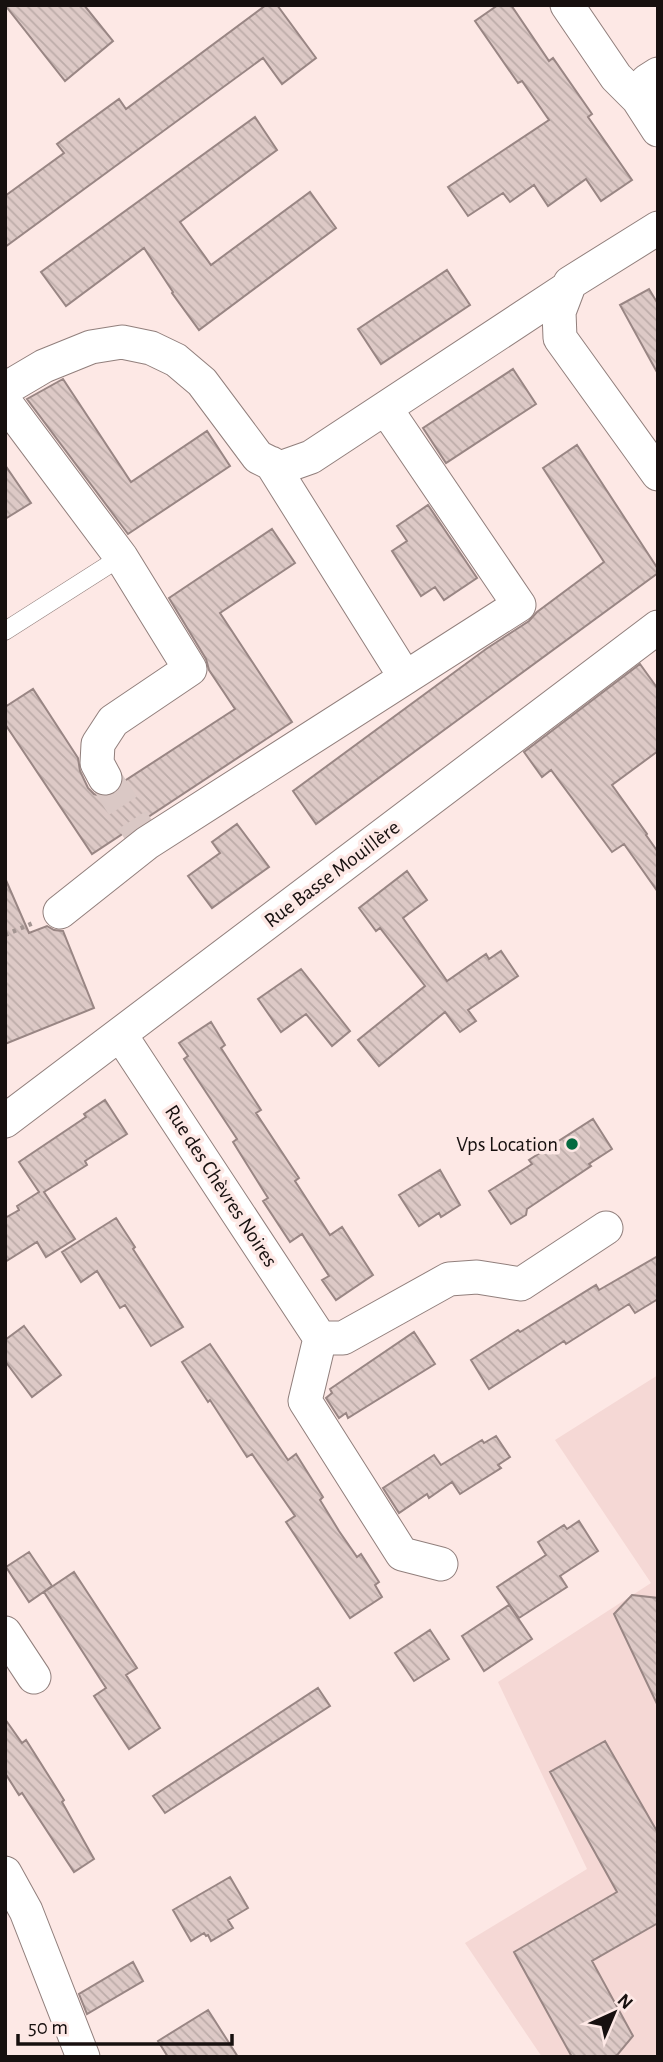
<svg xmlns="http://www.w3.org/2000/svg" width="663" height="2062" font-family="'Alegreya Sans',sans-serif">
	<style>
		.built { fill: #f5d8d5 }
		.building { fill: url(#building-back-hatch); stroke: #998684; stroke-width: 2 }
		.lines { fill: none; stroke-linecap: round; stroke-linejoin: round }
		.minor-tunnel { stroke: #dac8c5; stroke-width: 33; stroke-dasharray: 33 17; stroke-linecap: butt }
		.service-casing { stroke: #917f7c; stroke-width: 19 }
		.minor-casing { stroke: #917f7c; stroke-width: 35 }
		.path { stroke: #a49592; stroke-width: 4.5; stroke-dasharray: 3.5 5; stroke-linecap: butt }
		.service { stroke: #fff; stroke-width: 18 }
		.minor { stroke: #fff; stroke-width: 33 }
		.poi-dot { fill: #056b41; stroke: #fde8e5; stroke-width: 2.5 }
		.labels { text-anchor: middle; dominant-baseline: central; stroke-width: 7; stroke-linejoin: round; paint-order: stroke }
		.street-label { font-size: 21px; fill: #17100f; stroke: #fde8e5 }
		.poi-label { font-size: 21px; fill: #17100f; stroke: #fde8e5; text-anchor: end }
	</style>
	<defs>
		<pattern id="building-back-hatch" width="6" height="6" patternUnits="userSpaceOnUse" patternTransform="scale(1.75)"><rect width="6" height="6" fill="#ddc9c6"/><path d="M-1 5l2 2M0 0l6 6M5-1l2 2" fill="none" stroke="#bdaca9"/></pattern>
	</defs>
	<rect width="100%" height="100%" fill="#fde8e5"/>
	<path class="built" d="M 658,1375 L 658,2057 L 542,2057 L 465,1943 L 587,1869 L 498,1682 L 651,1583 L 555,1440 Z"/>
	<path class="building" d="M 5,5 L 84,5 L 113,41 L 65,81 Z
		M 266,5 L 277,5 L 316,58 L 282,84 L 263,58 L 5,247 L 5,196 L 64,153 L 57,144 L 119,99 L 126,109 Z
		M 498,5 L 511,5 L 549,61 L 553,58 L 592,114 L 588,117 L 632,180 L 601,201 L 586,179 L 548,206 L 534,185 L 510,202 L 503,193 L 468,216 L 448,187 L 549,120 L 522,81 L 518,83 L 475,21 Z
		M 255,117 L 277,150 L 180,222 L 211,265 L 310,192 L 336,228 L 199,330 L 172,293 L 173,292 L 144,248 L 66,306 L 41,272 Z
		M 447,270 L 470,305 L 381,364 L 358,329 Z
		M 649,289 L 658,304 L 658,374 L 620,305 Z
		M 513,369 L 536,404 L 446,463 L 423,428 Z
		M 63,379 L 131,482 L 207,431 L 230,466 L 128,534 L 27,399 Z
		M 577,445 L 658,569 L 658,573 L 316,824 L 293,791 L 486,649 L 529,621 L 537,612 L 604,562 L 543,468 Z
		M 5,465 L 31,503 L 5,519 Z
		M 428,505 L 477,578 L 444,600 L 435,587 L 421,596 L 392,551 L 407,541 L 397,526 Z
		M 272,529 L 295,563 L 220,613 L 292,722 L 92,854 L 5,724 L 5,707 L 33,689 L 78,758 L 80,771 L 88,788 L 94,794 L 104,797 L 115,795 L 121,789 L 123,782 L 235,709 L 209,670 L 206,659 L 169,598 Z
		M 640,664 L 658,689 L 658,751 L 612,785 L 647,834 L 646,835 L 658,852 L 658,892 L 624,844 L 612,852 L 551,770 L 542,777 L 524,752 Z
		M 237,824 L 269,867 L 212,908 L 188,876 L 220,853 L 212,842 Z
		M 407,871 L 427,900 L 403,918 L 447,981 L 486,954 L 489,959 L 501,951 L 518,976 L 468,1010 L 476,1021 L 460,1032 L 445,1012 L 379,1066 L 358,1040 L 425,986 L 380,928 L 376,931 L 359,908 Z
		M 5,878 L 29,933 L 47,926 L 54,930 L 63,931 L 94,1008 L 5,1044 Z
		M 301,969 L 350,1031 L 332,1046 L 306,1014 L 281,1032 L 258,999 Z
		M 211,1022 L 225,1045 L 221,1048 L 261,1110 L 256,1113 L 299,1178 L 295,1181 L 330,1235 L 342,1227 L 373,1275 L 336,1300 L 322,1280 L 329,1276 L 302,1234 L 290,1242 L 263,1201 L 268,1198 L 233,1142 L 237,1139 L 184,1059 L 188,1056 L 179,1043 Z
		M 105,1100 L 127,1134 L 85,1161 L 87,1165 L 44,1192 L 75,1239 L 46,1257 L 37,1242 L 5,1262 L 5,1218 L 19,1210 L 17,1206 L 39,1192 L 19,1162 L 86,1117 L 84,1114 Z
		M 593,1119 L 612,1149 L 589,1164 L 591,1166 L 527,1209 L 526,1215 L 511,1224 L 489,1191 L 532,1164 L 529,1160 Z
		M 440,1170 L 460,1205 L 441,1217 L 439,1213 L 419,1226 L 399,1195 Z
		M 116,1218 L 135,1247 L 133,1249 L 183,1327 L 151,1346 L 125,1305 L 120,1308 L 97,1271 L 81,1282 L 62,1252 Z
		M 658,1256 L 658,1299 L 635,1313 L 629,1304 L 566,1344 L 564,1341 L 489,1389 L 471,1360 L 518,1330 L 520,1332 L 596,1285 L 599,1290 Z
		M 24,1326 L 61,1375 L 32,1397 L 5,1361 L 5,1340 Z
		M 414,1332 L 435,1364 L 348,1418 L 346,1413 L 339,1418 L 326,1398 L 332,1393 L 330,1389 Z
		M 210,1344 L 288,1460 L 296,1454 L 323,1497 L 320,1500 L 339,1531 L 357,1557 L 361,1554 L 379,1582 L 375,1585 L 382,1597 L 350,1618 L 286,1522 L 295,1516 L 252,1454 L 247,1457 L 210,1400 L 208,1402 L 182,1362 Z
		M 496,1436 L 510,1457 L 498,1465 L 501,1468 L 460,1494 L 452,1482 L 429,1498 L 427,1494 L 399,1513 L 383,1488 L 434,1455 L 441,1465 L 482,1440 L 484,1443 Z
		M 579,1521 L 598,1551 L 560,1576 L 567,1587 L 519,1618 L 497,1587 L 546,1555 L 538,1542 L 564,1525 L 567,1529 Z
		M 29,1552 L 52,1586 L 29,1602 L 6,1567 Z
		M 74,1572 L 137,1668 L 126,1675 L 160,1728 L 129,1749 L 94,1696 L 106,1688 L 44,1592 Z
		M 632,1595 L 658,1598 L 658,1706 L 614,1614 Z
		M 509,1605 L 532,1639 L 484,1671 L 462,1636 Z
		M 430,1630 L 449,1659 L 414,1681 L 395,1653 Z
		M 318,1688 L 330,1706 L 165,1813 L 153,1796 Z
		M 5,1719 L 22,1743 L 26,1740 L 64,1800 L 62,1802 L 94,1859 L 74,1872 L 22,1793 L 19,1795 L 5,1773 Z
		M 605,1741 L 658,1833 L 658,1923 L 592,1961 L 633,2036 L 618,2054 L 614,2057 L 572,2057 L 514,1952 L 617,1892 L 550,1772 Z
		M 230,1877 L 248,1908 L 228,1920 L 233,1928 L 211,1941 L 208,1935 L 206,1936 L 204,1933 L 191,1941 L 173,1910 Z
		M 133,1962 L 143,1981 L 87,2014 L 79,1994 Z
		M 208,2010 L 238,2057 L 168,2057 L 158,2041 Z"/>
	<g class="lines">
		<path class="minor-tunnel" d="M 105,778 L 147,843"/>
		<g class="service-casing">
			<path id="service" d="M 5,631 L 121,557"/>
		</g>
		<g class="minor-casing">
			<path id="minor" d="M 567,5 L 616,77 L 638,99
				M 658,74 L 647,81 L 638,99 L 658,130
				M 658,228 L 570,283 L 559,312 L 560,338 L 658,474
				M 5,389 L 44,366 L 91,347 L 122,342 L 151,348 L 176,360 L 202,382 L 258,457 L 280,468 L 311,457 L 566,289
				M 5,402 L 121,557 L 190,669 L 113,721 L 98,744 L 97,763 L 105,778
				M 271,463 L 405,677
				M 60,912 L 147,843 L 519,605 L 386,409
				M 120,1034 L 320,1338 L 343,1338 L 449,1279 L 477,1277 L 521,1284 L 606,1228
				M 5,1121 L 658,627
				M 320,1338 L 305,1401 L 402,1554 L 441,1564
				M 5,1633 L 34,1677
				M 5,1873 L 26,1911 L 83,2057"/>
		</g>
		<path class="path" d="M 5,935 L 33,923"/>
		<use href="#service" class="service"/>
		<use href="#minor" class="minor"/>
	</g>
	<circle class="poi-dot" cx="572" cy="1144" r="7"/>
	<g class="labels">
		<g class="street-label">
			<text transform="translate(332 874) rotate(-37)">Rue Basse Mouillère</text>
			<text transform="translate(221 1186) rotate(57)">Rue des Chèvres Noires</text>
		</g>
		<g class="poi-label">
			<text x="558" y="1144">Vps Location</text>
		</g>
	</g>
	<rect width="663" height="2062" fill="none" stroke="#17100f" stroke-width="14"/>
	<g transform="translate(614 2013) rotate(44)" stroke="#fde8e5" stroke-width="5" paint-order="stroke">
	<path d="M0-5L12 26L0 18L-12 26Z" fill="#17100f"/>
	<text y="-10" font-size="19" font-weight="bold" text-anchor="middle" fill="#17100f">N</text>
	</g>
	<path d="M18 2034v10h214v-10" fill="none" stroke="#17100f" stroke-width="3.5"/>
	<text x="28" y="2034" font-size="21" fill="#17100f" stroke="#fde8e5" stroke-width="5" paint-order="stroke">50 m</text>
</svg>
